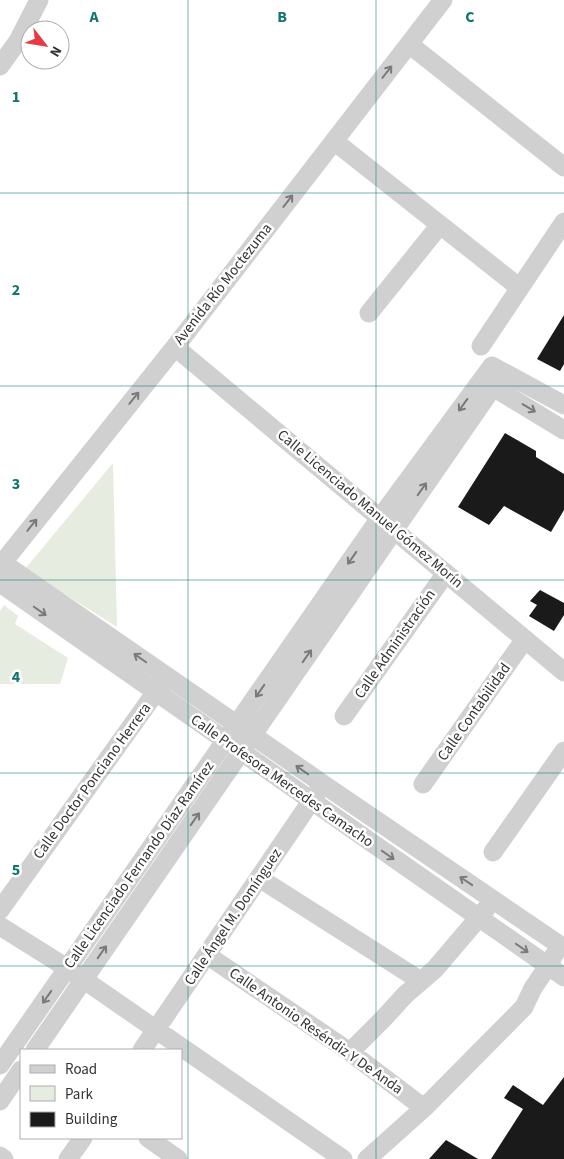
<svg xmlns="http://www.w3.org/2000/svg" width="564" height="1159" font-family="'Source Sans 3',sans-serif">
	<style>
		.green { fill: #e6ecdf }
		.building { fill: #1a1a1a }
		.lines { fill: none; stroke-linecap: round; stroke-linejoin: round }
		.minor { stroke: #d0d0d0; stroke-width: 19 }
		.oneway { stroke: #7a7a7a }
		.grid { fill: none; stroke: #0f766e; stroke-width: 1; stroke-opacity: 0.55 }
		.labels { text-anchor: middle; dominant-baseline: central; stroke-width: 5; stroke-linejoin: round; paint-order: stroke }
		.street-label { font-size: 15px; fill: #333; stroke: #fff }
		.grid-label { font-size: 16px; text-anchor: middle; font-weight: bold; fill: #0f766e; stroke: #fff; stroke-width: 5; stroke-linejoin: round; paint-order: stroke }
	</style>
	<rect width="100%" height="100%" fill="#fff"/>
	<path class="green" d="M 113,463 L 117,627 L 25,569 Z
		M 4,605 L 18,616 L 15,624 L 68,658 L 60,684 L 0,684 L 0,611 Z"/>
	<path class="building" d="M 564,315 L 564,364 L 560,371 L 537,359 Z
		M 505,433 L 536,451 L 536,457 L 564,474 L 564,510 L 551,532 L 504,506 L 489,525 L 458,507 Z
		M 540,590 L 564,603 L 564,615 L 554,631 L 529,616 L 537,605 L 530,601 Z
		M 564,1077 L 564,1159 L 491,1159 L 523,1109 L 504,1098 L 513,1085 L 543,1105 Z
		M 446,1140 L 478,1159 L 429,1159 Z"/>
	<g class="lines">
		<path class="minor" d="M 409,44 L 564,167
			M 0,66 L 18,41 L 39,0
			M 334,141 L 520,288
			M 369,313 L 440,225
			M 481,346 L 564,222
			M 175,347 L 564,672
			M 0,561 L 323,784 L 564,948
			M 0,566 L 175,347 L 443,0
			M 0,583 L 564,977
			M 344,716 L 446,573
			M 423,784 L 525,639
			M 493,852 L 564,751
			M 259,878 L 421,981
			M 0,910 L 163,682
			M 0,926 L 67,968 L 343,1159
			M 207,955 L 350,1052 L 424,1108
			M 35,1050 L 493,387 L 564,430
			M 142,1050 L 318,791
			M 350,1052 L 384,1018 L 405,995 L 435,969 L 486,909
			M 0,1065 L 380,518 L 492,366 L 564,405
			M 0,1101 L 21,1070
			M 148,1138 L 178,1159
			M 0,1156 L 4,1159
			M 68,1159 L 83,1138
			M 367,1159 L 424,1108 L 524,1007 L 533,988 L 548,966 L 554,955"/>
	</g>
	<defs><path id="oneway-shaft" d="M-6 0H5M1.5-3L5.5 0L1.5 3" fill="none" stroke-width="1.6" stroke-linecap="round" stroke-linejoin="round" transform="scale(1.25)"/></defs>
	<g class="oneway">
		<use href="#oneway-shaft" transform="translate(387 72) rotate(-52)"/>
		<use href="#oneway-shaft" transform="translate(288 201) rotate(-52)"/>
		<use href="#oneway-shaft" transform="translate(134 398) rotate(-51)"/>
		<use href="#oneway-shaft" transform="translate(463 405) rotate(126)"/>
		<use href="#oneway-shaft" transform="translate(529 408) rotate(31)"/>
		<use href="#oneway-shaft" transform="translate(422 489) rotate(-55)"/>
		<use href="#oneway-shaft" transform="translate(32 525) rotate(-51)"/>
		<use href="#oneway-shaft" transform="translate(352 558) rotate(125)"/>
		<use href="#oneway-shaft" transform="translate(40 611) rotate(35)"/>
		<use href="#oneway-shaft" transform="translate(307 656) rotate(-55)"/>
		<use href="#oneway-shaft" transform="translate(140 658) rotate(-145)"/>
		<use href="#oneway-shaft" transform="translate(260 691) rotate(125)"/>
		<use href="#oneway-shaft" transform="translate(302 770) rotate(-145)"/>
		<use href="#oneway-shaft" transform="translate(195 819) rotate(-55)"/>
		<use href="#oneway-shaft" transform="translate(388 855) rotate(35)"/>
		<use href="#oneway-shaft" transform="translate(466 881) rotate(-146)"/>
		<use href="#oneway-shaft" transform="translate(522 948) rotate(35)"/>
		<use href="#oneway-shaft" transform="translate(102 952) rotate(-55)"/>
		<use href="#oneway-shaft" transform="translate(47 997) rotate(125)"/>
	</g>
	<path class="grid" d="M 188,0 L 188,1159M 376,0 L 376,1159M 0,193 L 564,193M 0,386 L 564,386M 0,580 L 564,580M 0,773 L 564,773M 0,966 L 564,966"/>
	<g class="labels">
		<g class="street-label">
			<text transform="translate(223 284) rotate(-52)">Avenida Río Moctezuma</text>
			<text transform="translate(370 509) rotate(40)">Calle Licenciado Manuel Gómez Morín</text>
			<text transform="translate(395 644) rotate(-55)">Calle Administración</text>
			<text transform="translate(474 712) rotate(-55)">Calle Contabilidad</text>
			<text transform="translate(92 781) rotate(-54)">Calle Doctor Ponciano Herrera</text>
			<text transform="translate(282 781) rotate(35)">Calle Profesora Mercedes Camacho</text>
			<text transform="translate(139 865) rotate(-55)">Calle Licenciado Fernando Díaz Ramírez</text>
			<text transform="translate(233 917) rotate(-56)">Calle Ángel M. Domínguez</text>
			<text transform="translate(316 1031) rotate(35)">Calle Antonio Reséndiz Y De Anda</text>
		</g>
	</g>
	<g class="grid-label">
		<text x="94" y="22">A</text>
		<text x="282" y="22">B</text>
		<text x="470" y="22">C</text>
		<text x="16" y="102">1</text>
		<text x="16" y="295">2</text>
		<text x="16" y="489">3</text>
		<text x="16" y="682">4</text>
		<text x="16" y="875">5</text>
	</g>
	<rect x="20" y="1049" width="162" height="90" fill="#ffffff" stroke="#adadad"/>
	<rect x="30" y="1065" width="25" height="8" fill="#d0d0d0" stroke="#adadad"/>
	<text x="65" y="1074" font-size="15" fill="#333333">Road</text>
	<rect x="30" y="1086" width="25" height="15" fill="#e6ecdf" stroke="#adadad"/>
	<text x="65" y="1099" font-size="15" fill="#333333">Park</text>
	<rect x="30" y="1112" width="25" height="15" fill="#1a1a1a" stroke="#adadad"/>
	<text x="65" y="1124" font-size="15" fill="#333333">Building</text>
	<g transform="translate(45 45) rotate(121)"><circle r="24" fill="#ffffff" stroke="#adadad"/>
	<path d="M0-4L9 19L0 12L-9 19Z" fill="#e63946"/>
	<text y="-8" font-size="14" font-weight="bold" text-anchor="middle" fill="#333333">N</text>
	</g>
</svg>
